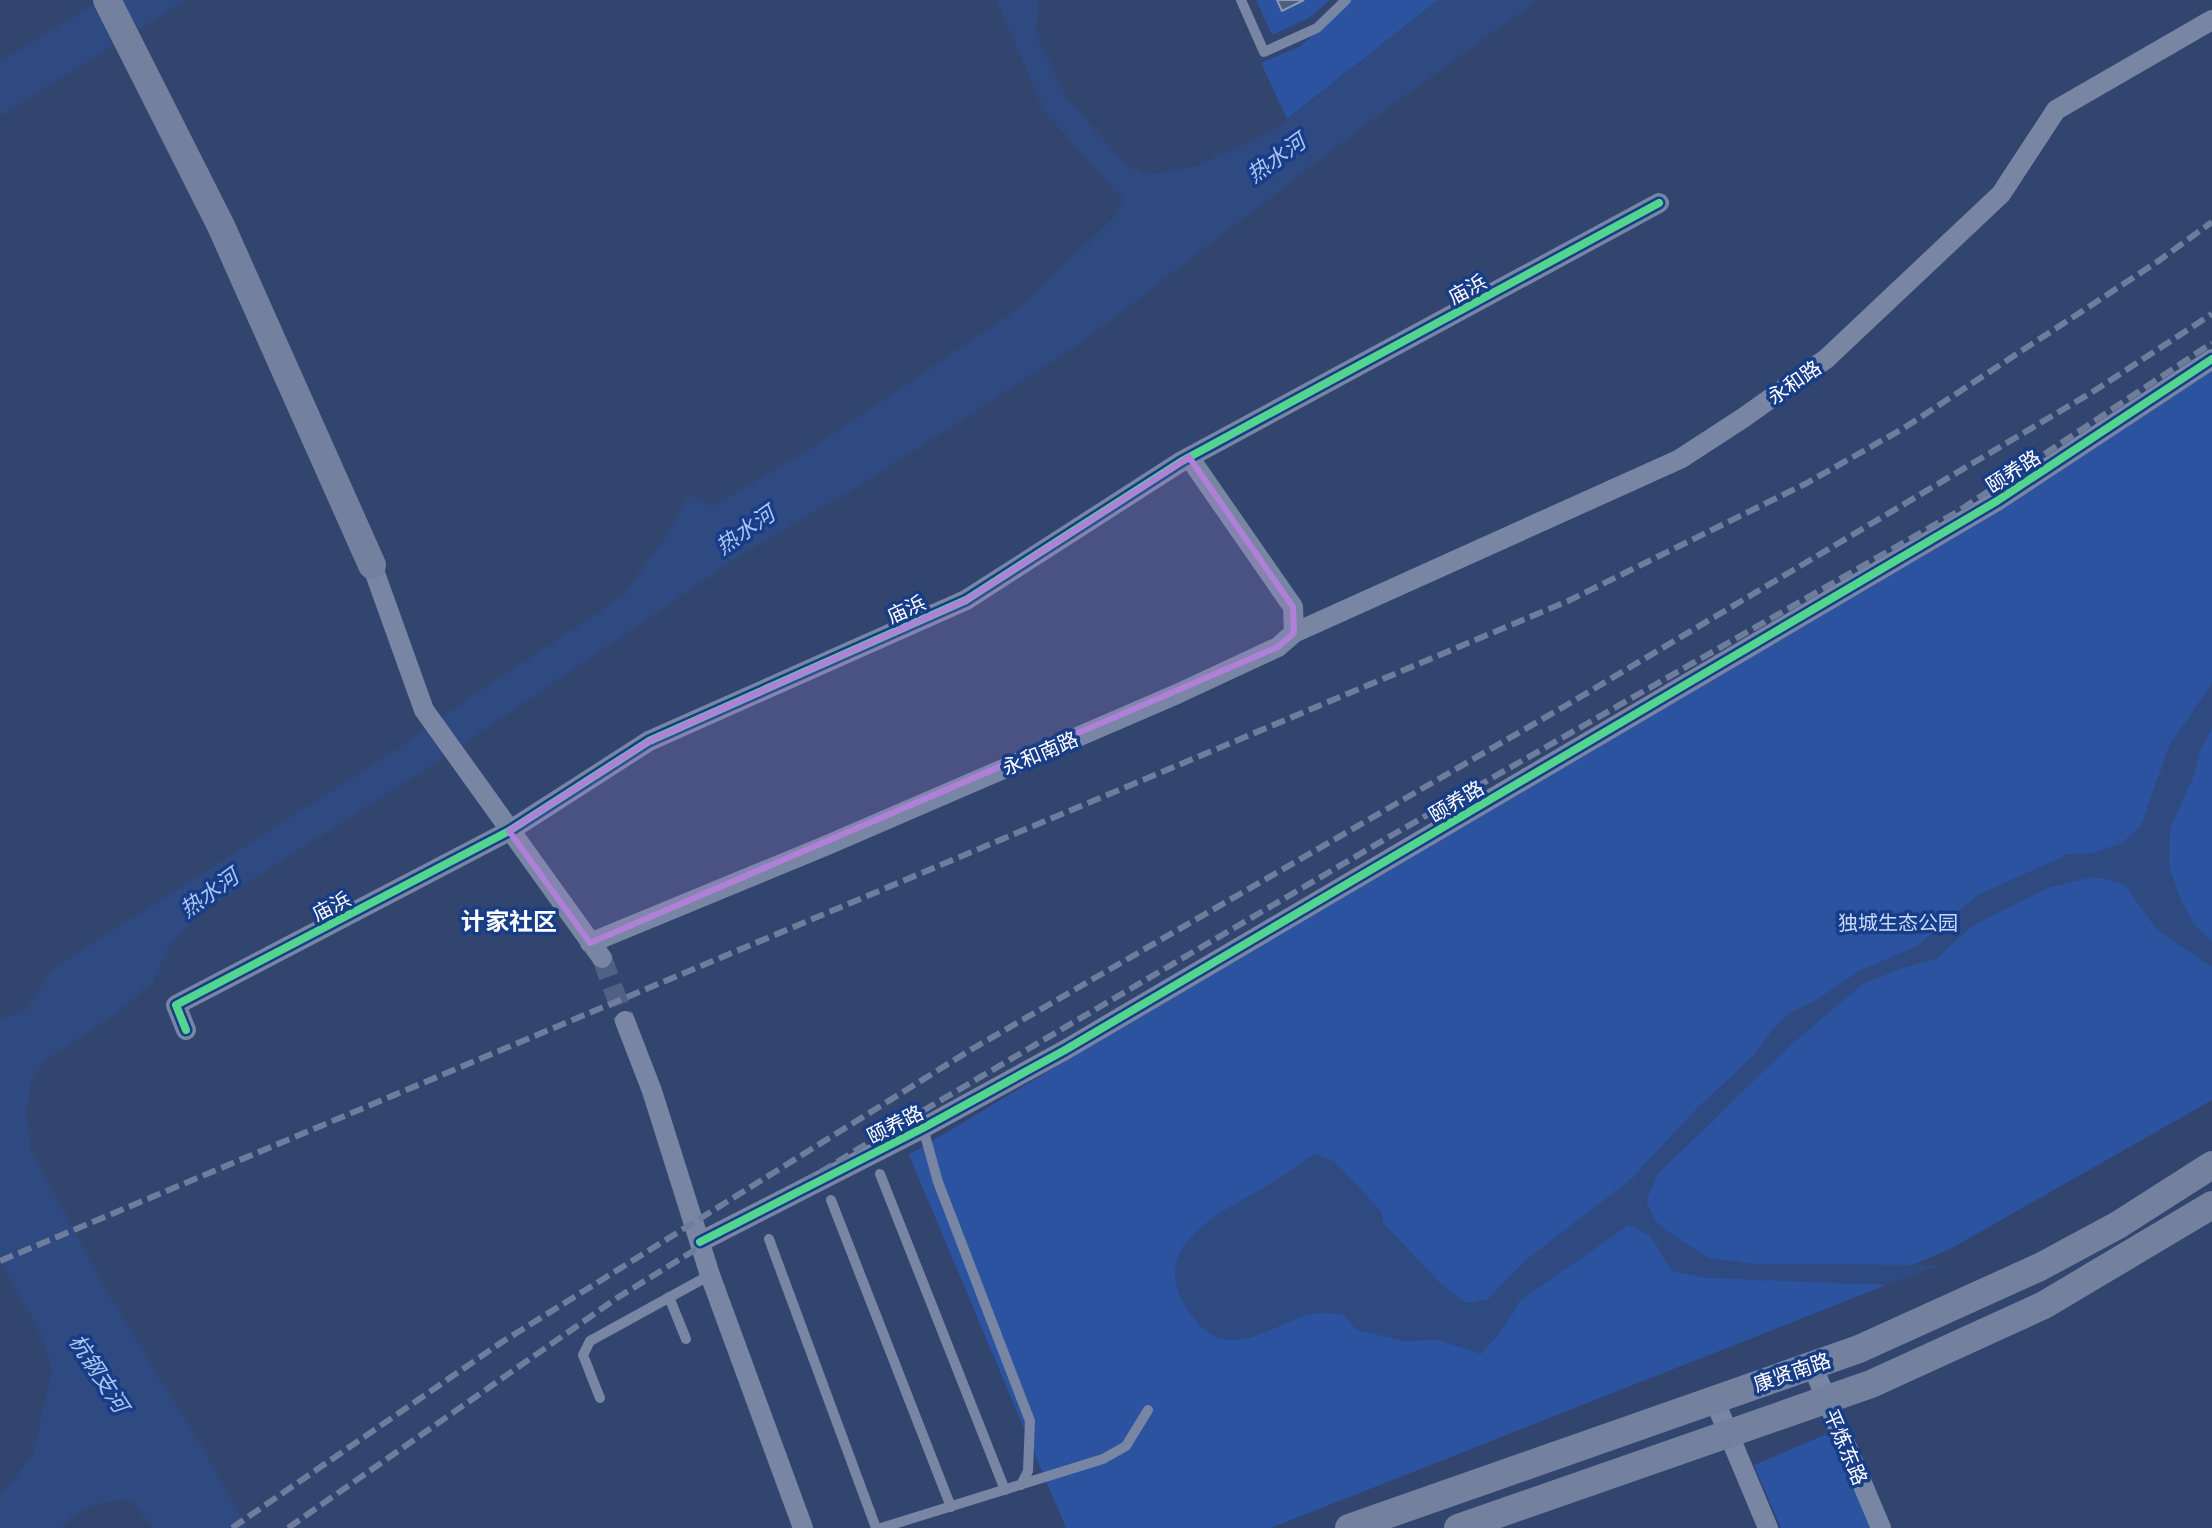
<svg xmlns="http://www.w3.org/2000/svg" width="2212" height="1528" font-family="Quicksand,'Noto Sans SC',sans-serif">
	<style>
		.green { fill: #2c539f }
		.water { fill: #2f4a80 }
		.building { fill: #4e5e80; stroke: #8c99b2; stroke-width: 2 }
		.lines { fill: none; stroke-linecap: round; stroke-linejoin: round }
		.street-tunnel { stroke: #506185; stroke-width: 20; stroke-dasharray: 20 10; stroke-linecap: butt }
		.lane { stroke: #7886a4; stroke-width: 10 }
		.street { stroke: #7886a4; stroke-width: 20 }
		.secondary { stroke: #73819f; stroke-width: 28 }
		.rail { stroke: #6e7d9b; stroke-width: 6; stroke-dasharray: 14 6; stroke-linecap: butt }
		.cycleway-casing { stroke: #183d88; stroke-width: 13 }
		.cycleway { stroke: #53d58f; stroke-width: 8 }
		.marked { fill: #b080d9; fill-opacity: 0.2; stroke: #b080d9; stroke-width: 6; stroke-linejoin: round }
		.labels { text-anchor: middle; dominant-baseline: central; stroke-width: 7; stroke-linejoin: round; paint-order: stroke }
		.street-label { font-size: 20px; fill: #fff; stroke: #183d88 }
		.park-label { font-size: 20px; fill: #c5d8fa; stroke: #183d88 }
		.water-label { font-size: 22px; font-style: italic; fill: #abc5f5; stroke: #183d88 }
		.quarter-label { font-size: 24px; font-weight: bold; fill: #fff; stroke: #183d88 }
	</style>
	<rect width="100%" height="100%" fill="#31456f"/>
	<path class="green" d="M 1256,0 L 1330,0 L 1309,18 L 1272,35 Z
		M 1351,0 L 1438,0 L 1287,119 L 1261,63 L 1301,46 Z
		M 2212,359 L 2212,1100 L 1952,1248 L 1870,1283 L 1886,1285 L 1271,1528 L 1066,1528 L 909,1155 L 1682,690 Z
		M 1836,1430 L 1877,1528 L 1781,1528 L 1754,1465 Z"/>
	<path class="water" d="M 100,0 L 186,0 L 0,116 L 0,62 Z
		M 996,0 L 1039,0 L 1036,34 L 1066,97 L 1129,168 L 1153,174 L 1197,166 L 1277,128 L 1438,0 L 1538,0 L 1380,114 L 1082,342 L 872,478 L 744,553 L 443,758 L 200,913 L 171,943 L 153,982 L 120,1011 L 44,1061 L 31,1082 L 27,1112 L 31,1151 L 108,1293 L 203,1449 L 247,1528 L 153,1528 L 133,1500 C 104,1500 82,1504 62,1528 L 0,1528 L 0,1496 L 33,1454 L 52,1370 L 41,1334 L 0,1261 L 0,1021 L 28,1008 L 52,969 L 396,750 L 468,699 L 623,596 L 665,538 L 689,495 L 713,506 L 818,444 L 1023,305 L 1115,216 L 1123,200 L 1045,112 Z
		M 2212,683 L 2212,728 L 2200,751 L 2193,778 L 2170,828 L 2169,866 L 2180,898 L 2194,924 L 2212,942 L 2212,967 L 2157,930 L 2124,884 L 2094,877 L 2050,887 L 1971,927 L 1936,959 L 1903,968 L 1863,984 L 1793,1043 L 1659,1173 L 1646,1200 L 1655,1221 L 1683,1242 L 1709,1258 L 1757,1264 L 1944,1265 L 1886,1285 L 1707,1278 L 1672,1271 L 1650,1236 L 1629,1225 L 1521,1300 L 1499,1334 L 1481,1354 L 1438,1340 L 1404,1341 L 1357,1330 L 1342,1314 C 1332,1314 1321,1312 1311,1314 C 1284,1321 1258,1341 1230,1340 C 1211,1340 1197,1324 1187,1309 C 1145,1245 1224,1211 1268,1185 C 1283,1176 1298,1165 1314,1154 L 1334,1161 L 1382,1212 L 1383,1223 L 1442,1285 L 1466,1303 L 1488,1299 L 1526,1260 L 1631,1179 L 1695,1110 L 1753,1056 L 1773,1029 L 1791,1012 L 1816,1000 L 1859,971 L 1917,946 L 1978,895 L 2068,854 L 2092,853 L 2122,843 L 2141,825 L 2169,746 Z"/>
	<path class="building" d="M 1277,0 L 1304,0 L 1282,11 Z"/>
	<g class="lines">
		<path class="street-tunnel" d="M 602,958 L 625,1021"/>
		<path class="lane" d="M 1241,0 L 1264,52 L 1317,28 L 1346,0
			M 923,1128 L 938,1182 L 1030,1421 L 1028,1471 L 1021,1485
			M 880,1174 L 1005,1490
			M 831,1200 L 951,1507
			M 769,1239 L 876,1528
			M 669,1297 L 686,1339
			M 600,1398 L 583,1355 L 590,1341 L 710,1275
			M 881,1528 L 1103,1459 L 1126,1446 L 1148,1410"/>
		<path class="street" d="M 372,565 L 424,710 L 602,958
			M 1294,633 L 1680,459 L 1743,418 L 1826,359 L 2001,194 L 2056,110 L 2212,20
			M 590,943 L 825,846 L 1177,694 L 1278,647 L 1294,633 L 1293,607 L 1189,457
			M 625,1021 L 652,1091 L 710,1275 L 803,1528
			M 186,1030 L 176,1005 L 509,831 L 649,741 L 966,600 L 1182,461 L 1659,203
			M 700,1242 L 923,1128 L 1065,1050 L 1997,501 L 2212,359
			M 1812,1365 L 1881,1528
			M 1714,1399 L 1768,1528"/>
		<path class="secondary" d="M 107,0 L 221,226 L 372,565
			M 1349,1528 L 1859,1349 L 2040,1267 L 2118,1225 L 2212,1165
			M 1458,1528 L 1871,1384 L 2044,1305 L 2212,1205"/>
		<path class="rail" d="M 0,1261 L 1568,601 L 1807,483 L 1904,428 L 2157,262 L 2212,222
			M 232,1528 L 502,1342 L 972,1049 L 1565,706 L 2094,391 L 2212,314
			M 288,1528 L 617,1298 L 863,1146 L 1394,834 L 1957,512 L 2212,343"/>
		<g class="cycleway-casing">
			<path id="cycleway" d="M 186,1030 L 176,1005 L 509,831 L 649,741 L 966,600 L 1182,461 L 1659,203
				M 700,1242 L 923,1128 L 1065,1050 L 1997,501 L 2212,359"/>
		</g>
		<use href="#cycleway" class="cycleway"/>
	</g>
	<path class="marked" d="M 1189,457 L 1293,607 L 1294,633 L 1278,647 L 590,943 L 509,831 L 649,741 L 966,600 Z"/>
	<g class="labels">
		<g class="street-label">
			<text transform="translate(1467 289) rotate(-28)">庙浜</text>
			<text transform="translate(1794 382) rotate(-35)">永和路</text>
			<text transform="translate(2013 471) rotate(-33)">颐养路</text>
			<text transform="translate(906 609) rotate(-24)">庙浜</text>
			<text transform="translate(1040 753) rotate(-23)">永和南路</text>
			<text transform="translate(1456 801) rotate(-31)">颐养路</text>
			<text transform="translate(331 906) rotate(-27)">庙浜</text>
			<text transform="translate(895 1124) rotate(-27)">颐养路</text>
			<text transform="translate(1792 1372) rotate(-19)">康贤南路</text>
			<text transform="translate(1846 1447) rotate(67)">平炼东路</text>
		</g>
		<g class="park-label">
			<text x="1898" y="922">独城生态公园</text>
		</g>
		<g class="water-label">
			<text transform="translate(1276 158) rotate(-36)">热水河</text>
			<text transform="translate(745 530) rotate(-35)">热水河</text>
			<text transform="translate(209 893) rotate(-36)">热水河</text>
			<text transform="translate(99 1373) rotate(57)">杭钢支河</text>
		</g>
		<g class="quarter-label">
			<text x="509" y="921">计家社区</text>
		</g>
	</g>
</svg>
